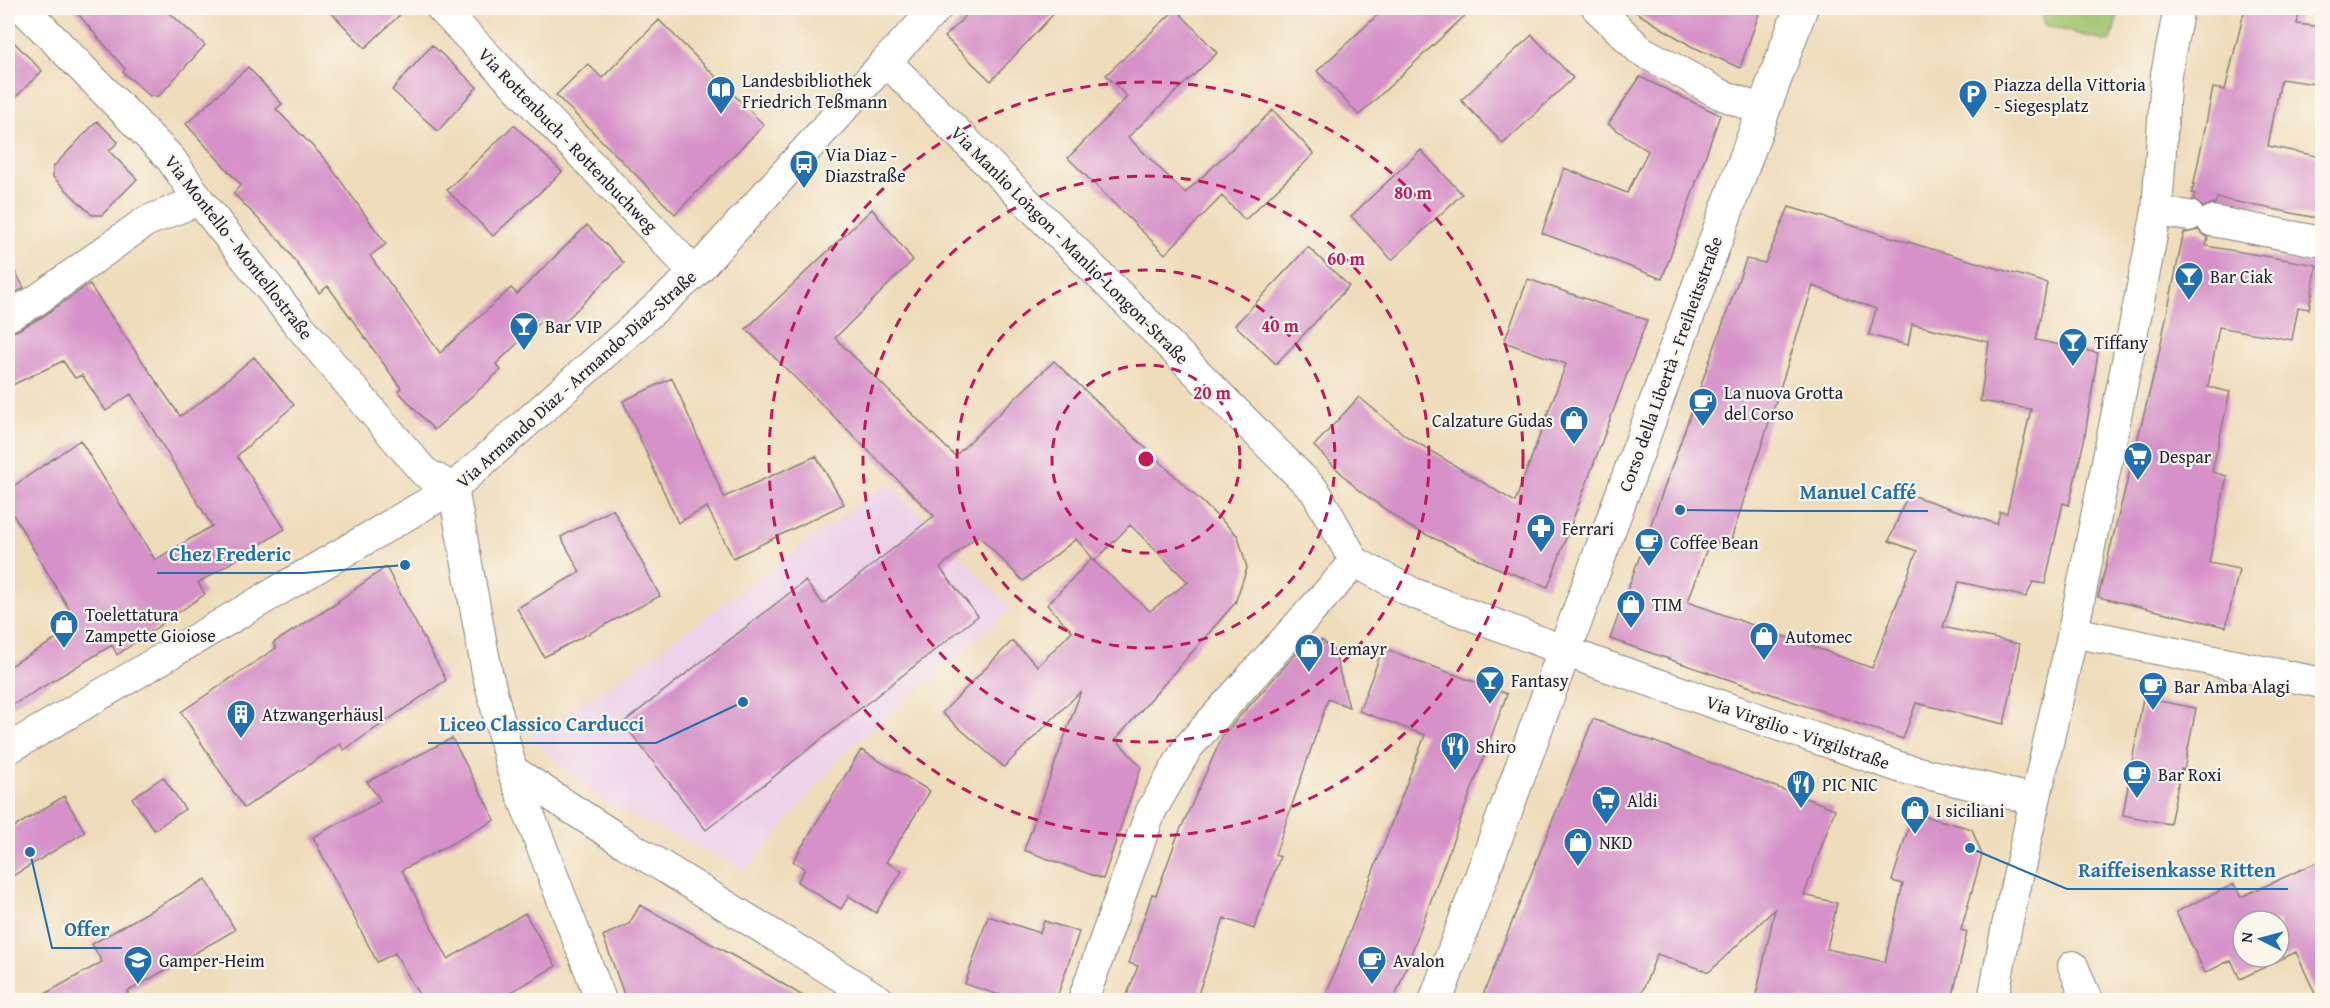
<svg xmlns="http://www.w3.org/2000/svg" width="2330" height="1008" font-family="'Gentium Book Plus',serif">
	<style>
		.built { fill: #edd1e9 }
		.green { fill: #a2c56f; stroke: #627455; stroke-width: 1.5 }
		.building { fill: #d591c8; fill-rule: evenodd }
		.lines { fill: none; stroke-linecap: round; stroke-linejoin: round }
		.minor-casing { stroke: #887f7a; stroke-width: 32 }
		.primary-casing { stroke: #887f7a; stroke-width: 35 }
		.minor { stroke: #fff; stroke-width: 30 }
		.primary { stroke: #fff; stroke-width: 33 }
		.ring { fill: none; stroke: #c2185b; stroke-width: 3; stroke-dasharray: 10 8 }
		.labels { text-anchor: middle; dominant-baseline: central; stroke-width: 4.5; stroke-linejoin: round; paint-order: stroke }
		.poi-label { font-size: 18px; fill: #22223b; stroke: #fbf7ec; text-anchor: start }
		.street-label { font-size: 18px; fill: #22223b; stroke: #fbf7ec }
		.centre { fill: #c2185b; stroke: #fbf7ec; stroke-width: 3 }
		.ring-label { font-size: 18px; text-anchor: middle; font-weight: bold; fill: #c2185b; stroke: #fbf7ec; stroke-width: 4.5; stroke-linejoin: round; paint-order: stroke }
		.leader { fill: none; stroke: #1f6fb2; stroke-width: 2 }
		.callout-dot { fill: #1f6fb2; stroke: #fbf7ec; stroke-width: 2 }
		.callout-label { font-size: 20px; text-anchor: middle; font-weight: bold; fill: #1f6fb2; stroke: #fbf7ec; stroke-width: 4.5; stroke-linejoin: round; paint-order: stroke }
	</style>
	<rect width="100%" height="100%" fill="#fbf7ec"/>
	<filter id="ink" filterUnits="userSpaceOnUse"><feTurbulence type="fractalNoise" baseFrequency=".0167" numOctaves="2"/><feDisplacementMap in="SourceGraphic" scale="12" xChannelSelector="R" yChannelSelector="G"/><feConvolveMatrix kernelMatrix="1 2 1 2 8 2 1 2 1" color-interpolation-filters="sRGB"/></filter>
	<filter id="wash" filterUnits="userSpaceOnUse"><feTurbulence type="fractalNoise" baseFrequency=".008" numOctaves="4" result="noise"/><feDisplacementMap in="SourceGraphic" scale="24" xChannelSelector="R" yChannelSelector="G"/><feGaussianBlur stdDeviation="1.35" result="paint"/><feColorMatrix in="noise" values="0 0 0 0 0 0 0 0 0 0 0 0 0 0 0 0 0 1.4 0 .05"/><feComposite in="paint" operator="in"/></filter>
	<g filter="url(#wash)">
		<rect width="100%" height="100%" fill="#efdcba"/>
		<path class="built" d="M 889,482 L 1012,609 L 845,752 L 747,871 L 604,802 L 529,737 L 638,666 Z"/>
		<path class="green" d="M 2046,8 L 2119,8 L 2112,38 L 2109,41 L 2104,41 L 2046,25 L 2043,19 Z"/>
		<g id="blocks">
			<path class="building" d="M 73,8 L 164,8 L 205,45 L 159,96 L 150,96 L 123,72 L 125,69 Z
				M 327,8 L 407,8 L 365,48 Z
				M 973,8 L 1059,8 L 991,81 L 945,37 Z
				M 1385,8 L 1473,8 L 1359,115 L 1317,71 Z
				M 1629,8 L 1761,8 L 1740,68 L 1691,46 Z
				M 2245,8 L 2300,8 L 2297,24 L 2322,27 L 2322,85 L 2281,79 L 2268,146 L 2322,157 L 2322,219 L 2217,198 L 2215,204 L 2203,207 L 2193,200 L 2195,194 L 2192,193 L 2213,88 L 2225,90 Z
				M 1176,9 L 1217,53 L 1128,137 L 1185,193 L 1273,110 L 1314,154 L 1245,220 L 1222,196 L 1165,254 L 1068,158 L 1127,97 L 1106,75 Z
				M 659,20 L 764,125 L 675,214 L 556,95 L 588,64 L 602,78 Z
				M 1532,35 L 1573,78 L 1503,144 L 1461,100 Z
				M 8,36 L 42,71 L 8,105 Z
				M 432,45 L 477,87 L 438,131 L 392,90 Z
				M 248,67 L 282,104 L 276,109 L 325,159 L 386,244 L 370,256 L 440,353 L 511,288 L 517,294 L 587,225 L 624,263 L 555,331 L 543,319 L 496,364 L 501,370 L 434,430 L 398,391 L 401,388 L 328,286 L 319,293 L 281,242 L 233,193 L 241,185 L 186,124 Z
				M 1640,77 L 1720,115 L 1662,279 L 1542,233 L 1564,168 L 1627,193 L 1648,151 L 1608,124 Z
				M 97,121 L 118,142 L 109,151 L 137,179 L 102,215 L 92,215 L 53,177 L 53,167 Z
				M 514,125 L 562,172 L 493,236 L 447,190 Z
				M 1421,150 L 1462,194 L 1392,260 L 1351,216 Z
				M 1789,207 L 2047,283 L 2036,340 L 2098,353 L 2084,441 L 2069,505 L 2063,503 L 2045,584 L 2033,582 L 2026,597 L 1959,582 L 1943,627 L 2019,644 L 2019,654 L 2004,724 L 1916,703 L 1903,739 L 1610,639 L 1746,259 L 1765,263 ZM 1813,286 L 1876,309 L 1869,335 L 1908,345 L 1912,324 L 1989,342 L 1980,401 L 2031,409 L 2007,513 L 2000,512 L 1997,524 L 1908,494 L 1889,541 L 1917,551 L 1872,668 L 1688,602 L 1710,540 L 1729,546 Z
				M 872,209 L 913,260 L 835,338 L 955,456 L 1054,361 L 1238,536 L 1247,568 L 1235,603 L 1116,739 L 1141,767 L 1103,879 L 1024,850 L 1081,691 L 1004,767 L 942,713 L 1012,641 L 1038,666 L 1072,631 L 1047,605 L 1091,559 L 1150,611 L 1188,582 L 1130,525 L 1095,561 L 1076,539 L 1023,581 L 978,535 L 940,568 L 978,616 L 706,830 L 623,723 L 805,581 L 823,604 L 934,516 L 746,329 Z
				M 2198,230 L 2208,238 L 2206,246 L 2317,265 L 2309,309 L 2298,307 L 2292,340 L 2219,327 L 2208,387 L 2230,392 L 2212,472 L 2227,476 L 2209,563 L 2239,569 L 2226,627 L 2098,597 L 2157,362 L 2182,241 L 2184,233 Z
				M 1308,247 L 1349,286 L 1276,364 L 1235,325 Z
				M 8,258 L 24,288 L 8,297 Z
				M 1528,279 L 1647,320 L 1548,587 L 1495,567 L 1410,527 L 1358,490 L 1314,446 L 1359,397 L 1406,436 L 1515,502 L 1566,364 L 1504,342 Z
				M 89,284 L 180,416 L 202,401 L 254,357 L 294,405 L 237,456 L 285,529 L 198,583 L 205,594 L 117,655 L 112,645 L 8,708 L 8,667 L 79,626 L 8,506 L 8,490 L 80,440 L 155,560 L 212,526 L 131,394 L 106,411 L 82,375 L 75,378 L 63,361 L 8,387 L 8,333 L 16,331 L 42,317 Z
				M 672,378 L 724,497 L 816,456 L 844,504 L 733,558 L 707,507 L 678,523 L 623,401 Z
				M 613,509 L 660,596 L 544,657 L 517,608 L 580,572 L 561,537 Z
				M 386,567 L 446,680 L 344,750 L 340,744 L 244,808 L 181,712 L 276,648 L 273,643 L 339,602 L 338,601 Z
				M 1322,640 L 1334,651 L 1349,707 L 1328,699 L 1275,855 L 1280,857 L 1254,929 L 1224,918 L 1196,1000 L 1125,1000 L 1138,966 L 1129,963 L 1152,894 L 1156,895 L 1177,837 L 1223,735 L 1304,645 Z
				M 1383,648 L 1507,694 L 1394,1000 L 1324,1000 L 1425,735 L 1359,711 Z
				M 2143,698 L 2196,708 L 2184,770 L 2181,769 L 2170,824 L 2123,815 Z
				M 1593,719 L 1835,809 L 1804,895 L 1837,903 L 1827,949 L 1885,962 L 1903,884 L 1892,881 L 1913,813 L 1972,829 L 1982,855 L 1961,930 L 1967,932 L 1952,1000 L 1755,1000 L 1775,909 L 1709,972 L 1657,954 L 1639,1000 L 1481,1000 Z
				M 452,738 L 495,820 L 402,870 L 448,959 L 525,913 L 556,966 L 498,1000 L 422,1000 L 395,953 L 377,962 L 313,837 L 381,801 L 367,782 Z
				M 861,750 L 930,791 L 886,862 L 902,871 L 876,913 L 849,896 L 841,909 L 797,882 L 805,869 L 793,861 Z
				M 163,777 L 185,809 L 154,830 L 132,798 Z
				M 64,796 L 85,832 L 8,879 L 8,831 Z
				M 2322,860 L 2322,1000 L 2318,1000 L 2296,952 L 2240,979 L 2231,960 L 2205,973 L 2176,912 L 2234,884 L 2241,897 ZM 2243,921 L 2279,921 L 2279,957 L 2243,957 Z
				M 206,879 L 235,930 L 127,992 L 132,1000 L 34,1000 L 102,962 L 92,944 Z
				M 640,905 L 770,976 L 809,1000 L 626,1000 L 603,936 L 629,924 Z
				M 988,916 L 1040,933 L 1044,921 L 1079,932 L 1056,1000 L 1015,1000 L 965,984 Z"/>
		</g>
	</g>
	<g filter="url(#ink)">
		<use href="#blocks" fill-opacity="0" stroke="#887f7a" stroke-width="1.5"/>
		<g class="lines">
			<g class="minor-casing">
				<path id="minor" d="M 23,8 L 171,159 L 199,200 L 298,324 L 424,472 L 453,488
					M 441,8 L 695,273
					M 1597,8 L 1640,50 L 1720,94 L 1764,111
					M 886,61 L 1315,491 L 1355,562 L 1413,593 L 1597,663 L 1902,768 L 2035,800
					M 2157,211 L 2189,216
					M 2212,221 L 2322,242
					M 8,316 L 34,302 L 145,222 L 199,200
					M 453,488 L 487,672 L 512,770 L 601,1000
					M 2073,632 L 2322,683
					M 8,749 L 453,488 L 695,273 L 886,61 L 937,8
					M 512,770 L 626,844 L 879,1000
					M 2073,966 L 2087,1000
					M 1083,1000 L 1151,811 L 1188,747 L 1355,562
					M 1993,1000 L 2007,925 L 2073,632 L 2157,211 L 2166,74 L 2179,8"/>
			</g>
			<g class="primary-casing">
				<path id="primary" d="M 1436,1000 L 1801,8"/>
			</g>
			<use href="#minor" class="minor"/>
			<use href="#primary" class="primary"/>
		</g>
	</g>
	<g class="ring">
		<circle cx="1146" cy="459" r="94"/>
		<circle cx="1146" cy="459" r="189"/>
		<circle cx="1146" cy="459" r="283"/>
		<circle cx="1146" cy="459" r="377"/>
	</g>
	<defs>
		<g id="library-pin" transform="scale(1.5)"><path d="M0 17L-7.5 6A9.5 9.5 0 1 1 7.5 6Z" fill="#1f6fb2" stroke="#fbf7ec"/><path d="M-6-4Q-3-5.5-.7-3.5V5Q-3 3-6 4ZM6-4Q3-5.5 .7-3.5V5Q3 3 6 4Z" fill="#fff"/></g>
		<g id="parking-pin" transform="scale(1.5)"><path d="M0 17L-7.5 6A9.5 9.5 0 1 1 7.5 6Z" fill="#1f6fb2" stroke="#fbf7ec"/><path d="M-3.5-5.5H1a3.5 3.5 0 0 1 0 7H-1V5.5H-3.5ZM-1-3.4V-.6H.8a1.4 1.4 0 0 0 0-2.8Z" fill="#fff"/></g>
		<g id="bus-pin" transform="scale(1.5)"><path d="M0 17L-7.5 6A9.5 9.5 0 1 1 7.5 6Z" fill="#1f6fb2" stroke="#fbf7ec"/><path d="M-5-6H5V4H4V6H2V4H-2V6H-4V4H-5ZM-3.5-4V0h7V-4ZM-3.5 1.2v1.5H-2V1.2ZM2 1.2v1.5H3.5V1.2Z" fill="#fff"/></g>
		<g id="bar-pin" transform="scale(1.5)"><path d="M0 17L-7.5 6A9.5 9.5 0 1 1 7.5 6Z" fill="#1f6fb2" stroke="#fbf7ec"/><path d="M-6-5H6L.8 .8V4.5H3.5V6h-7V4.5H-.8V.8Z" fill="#fff"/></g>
		<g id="cafe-pin" transform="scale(1.5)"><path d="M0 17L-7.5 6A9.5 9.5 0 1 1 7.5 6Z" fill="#1f6fb2" stroke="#fbf7ec"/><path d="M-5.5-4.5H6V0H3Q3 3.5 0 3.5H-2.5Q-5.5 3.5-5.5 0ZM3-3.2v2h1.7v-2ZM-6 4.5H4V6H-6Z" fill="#fff"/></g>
		<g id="shop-pin" transform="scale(1.5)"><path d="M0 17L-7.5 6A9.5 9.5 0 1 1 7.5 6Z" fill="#1f6fb2" stroke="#fbf7ec"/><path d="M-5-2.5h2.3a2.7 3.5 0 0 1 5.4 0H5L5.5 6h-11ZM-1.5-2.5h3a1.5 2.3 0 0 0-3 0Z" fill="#fff"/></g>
		<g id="supermarket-pin" transform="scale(1.5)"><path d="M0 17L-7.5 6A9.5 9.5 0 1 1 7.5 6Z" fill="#1f6fb2" stroke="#fbf7ec"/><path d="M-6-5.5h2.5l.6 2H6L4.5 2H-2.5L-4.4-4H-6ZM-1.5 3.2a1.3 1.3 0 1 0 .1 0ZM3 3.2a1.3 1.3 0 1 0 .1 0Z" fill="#fff"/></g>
		<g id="pharmacy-pin" transform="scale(1.5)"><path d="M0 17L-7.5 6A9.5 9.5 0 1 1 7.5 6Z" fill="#1f6fb2" stroke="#fbf7ec"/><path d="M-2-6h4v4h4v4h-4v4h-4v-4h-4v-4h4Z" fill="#fff"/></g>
		<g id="building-pin" transform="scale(1.5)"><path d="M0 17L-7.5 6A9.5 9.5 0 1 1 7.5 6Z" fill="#1f6fb2" stroke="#fbf7ec"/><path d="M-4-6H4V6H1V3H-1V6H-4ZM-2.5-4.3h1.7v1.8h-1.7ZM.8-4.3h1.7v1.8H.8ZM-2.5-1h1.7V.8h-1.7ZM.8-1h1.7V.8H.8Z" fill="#fff"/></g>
		<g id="restaurant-pin" transform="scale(1.5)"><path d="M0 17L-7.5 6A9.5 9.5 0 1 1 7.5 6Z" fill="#1f6fb2" stroke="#fbf7ec"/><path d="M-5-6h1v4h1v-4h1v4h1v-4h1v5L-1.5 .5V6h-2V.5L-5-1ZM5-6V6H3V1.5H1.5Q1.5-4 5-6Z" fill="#fff"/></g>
		<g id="school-pin" transform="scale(1.5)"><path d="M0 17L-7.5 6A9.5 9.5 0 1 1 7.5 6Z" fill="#1f6fb2" stroke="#fbf7ec"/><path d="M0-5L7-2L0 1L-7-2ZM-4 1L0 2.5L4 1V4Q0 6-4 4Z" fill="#fff"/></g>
	</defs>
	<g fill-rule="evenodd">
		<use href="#library-pin" x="721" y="90"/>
		<use href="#parking-pin" x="1973" y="94"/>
		<use href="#bus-pin" x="804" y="164"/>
		<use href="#bar-pin" x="2189" y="276"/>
		<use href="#bar-pin" x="524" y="326"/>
		<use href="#bar-pin" x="2073" y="342"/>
		<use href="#cafe-pin" x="1703" y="402"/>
		<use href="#shop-pin" x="1574" y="420"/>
		<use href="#supermarket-pin" x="2138" y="456"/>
		<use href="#pharmacy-pin" x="1541" y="528"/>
		<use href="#cafe-pin" x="1649" y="542"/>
		<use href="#shop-pin" x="1631" y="604"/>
		<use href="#shop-pin" x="64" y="624"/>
		<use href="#shop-pin" x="1764" y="636"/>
		<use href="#shop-pin" x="1309" y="648"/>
		<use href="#bar-pin" x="1490" y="680"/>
		<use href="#cafe-pin" x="2153" y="686"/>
		<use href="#building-pin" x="241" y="714"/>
		<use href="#restaurant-pin" x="1455" y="746"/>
		<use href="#cafe-pin" x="2137" y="774"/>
		<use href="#restaurant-pin" x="1801" y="784"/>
		<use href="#supermarket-pin" x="1606" y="800"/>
		<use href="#shop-pin" x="1915" y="810"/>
		<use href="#shop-pin" x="1578" y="842"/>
		<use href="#school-pin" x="138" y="960"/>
		<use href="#cafe-pin" x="1372" y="960"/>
	</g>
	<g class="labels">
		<g class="poi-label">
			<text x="742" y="80">Landesbibliothek<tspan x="742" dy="21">Friedrich Teßmann</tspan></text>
			<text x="1994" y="84">Piazza della Vittoria<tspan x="1994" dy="21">- Siegesplatz</tspan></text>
			<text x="825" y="154">Via Diaz -<tspan x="825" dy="21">Diazstraße</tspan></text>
			<text x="2210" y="276">Bar Ciak</text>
			<text x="545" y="326">Bar VIP</text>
			<text x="2094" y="342">Tiffany</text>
			<text x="1724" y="392">La nuova Grotta<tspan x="1724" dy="21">del Corso</tspan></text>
			<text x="1553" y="420" text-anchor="end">Calzature Gudas</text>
			<text x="2159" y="456">Despar</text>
			<text x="1562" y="528">Ferrari</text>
			<text x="1670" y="542">Coffee Bean</text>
			<text x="1652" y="604">TIM</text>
			<text x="85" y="614">Toelettatura<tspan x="85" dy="21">Zampette Gioiose</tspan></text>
			<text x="1785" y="636">Automec</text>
			<text x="1330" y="648">Lemayr</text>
			<text x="1511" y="680">Fantasy</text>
			<text x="2174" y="686">Bar Amba Alagi</text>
			<text x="262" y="714">Atzwangerhäusl</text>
			<text x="1476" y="746">Shiro</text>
			<text x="2158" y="774">Bar Roxi</text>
			<text x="1822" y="784">PIC NIC</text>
			<text x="1627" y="800">Aldi</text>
			<text x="1936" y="810">I siciliani</text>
			<text x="1599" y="842">NKD</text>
			<text x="159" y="960">Gamper-Heim</text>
			<text x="1393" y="960">Avalon</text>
		</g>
		<g class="street-label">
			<text transform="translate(568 140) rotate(46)">Via Rottenbuch - Rottenbuchweg</text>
			<text transform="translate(1070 245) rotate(45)">Via Manlio Longon - Manlio-Longon-Straße</text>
			<text transform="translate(239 247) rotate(52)">Via Montello - Montellostraße</text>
			<text transform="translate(1670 364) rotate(-70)">Corso della Libertà - Freiheitsstraße</text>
			<text transform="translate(576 379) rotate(-42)">Via Armando Diaz - Armando-Diaz-Straße</text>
			<text transform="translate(1798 732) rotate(19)">Via Virgilio - Virgilstraße</text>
		</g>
	</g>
	<circle cx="1146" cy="459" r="9" class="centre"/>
	<g class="ring-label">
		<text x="1413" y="199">80 m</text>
		<text x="1346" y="265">60 m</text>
		<text x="1280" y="332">40 m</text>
		<text x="1212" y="399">20 m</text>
	</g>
	<path class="leader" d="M1680 510L1787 511H1928M405 565L303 573H157M743 702L656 743H428M1970 848L2067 889H2288M30 852L52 948H122"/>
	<g class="callout-dot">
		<circle cx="1680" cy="510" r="6"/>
		<circle cx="405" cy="565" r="6"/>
		<circle cx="743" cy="702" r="6"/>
		<circle cx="1970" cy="848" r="6"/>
		<circle cx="30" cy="852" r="6"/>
	</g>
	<g class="callout-label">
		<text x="1858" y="499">Manuel Caffé</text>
		<text x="230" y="561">Chez Frederic</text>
		<text x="542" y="731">Liceo Classico Carducci</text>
		<text x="2177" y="877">Raiffeisenkasse Ritten</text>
		<text x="87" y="936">Offer</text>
	</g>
	<rect width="2330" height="1008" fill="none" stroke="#fbf7ec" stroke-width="30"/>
	<g transform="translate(2261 939) rotate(276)"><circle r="28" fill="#fbf7ec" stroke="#a4a2a5" stroke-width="1.5"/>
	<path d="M0-4.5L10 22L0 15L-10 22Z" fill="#1f6fb2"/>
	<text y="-9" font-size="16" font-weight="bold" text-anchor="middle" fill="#22223b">N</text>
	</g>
</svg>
